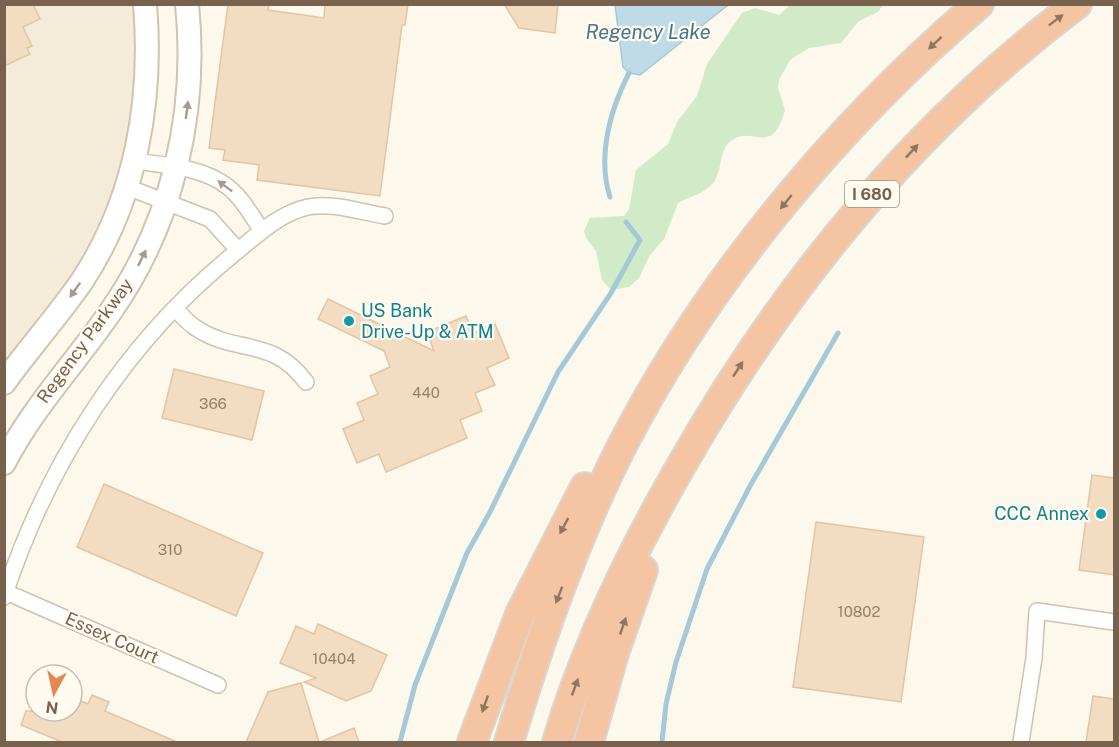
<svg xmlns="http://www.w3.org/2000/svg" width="1119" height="747" viewBox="0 0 1119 747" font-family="'Public Sans',sans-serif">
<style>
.residential{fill:#f4ebd9}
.green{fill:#d1ebc8}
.water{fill:#bedbe7;stroke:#a5c9d8;stroke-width:1.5}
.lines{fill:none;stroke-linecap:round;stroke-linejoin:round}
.stream{stroke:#a5c9d8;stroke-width:5}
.building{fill:#f2dcc2;stroke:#e4c5a3;stroke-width:1.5}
.street-casing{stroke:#cfc2af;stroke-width:18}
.secondary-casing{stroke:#d2c3ad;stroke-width:26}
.highway-casing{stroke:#dcd6d1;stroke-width:32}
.street{stroke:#fff;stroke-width:15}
.secondary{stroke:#fff;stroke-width:22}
.highway{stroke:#f5c4a3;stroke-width:28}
.oneway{fill:#91765e}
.oneway2{fill:#a7998b}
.culture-dot{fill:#0f9aa8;stroke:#fffbf1;stroke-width:2}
.labels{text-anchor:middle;stroke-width:4.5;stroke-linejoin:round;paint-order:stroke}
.number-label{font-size:15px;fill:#96806a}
.shield{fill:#fffbf1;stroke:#a0907e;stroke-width:1.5}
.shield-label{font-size:16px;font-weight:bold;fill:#78624d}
.culture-label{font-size:18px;fill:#0d838f;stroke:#fffbf1;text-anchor:start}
.street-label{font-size:18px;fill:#78624d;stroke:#fffbf1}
.water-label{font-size:20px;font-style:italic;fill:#47758b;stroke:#fffbf1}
</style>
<rect width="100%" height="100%" fill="#fcf8eb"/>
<path class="residential" d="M5,5H132L136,45L133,105L114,195L85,257L38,326L5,369Z"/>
<path class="green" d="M790,5H883L878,12L859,21L841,43L809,48L790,60L779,80L778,88L785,110C772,158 753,125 732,140C718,150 723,169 714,182C705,194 690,196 678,203L664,239L650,255L639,278L629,287L611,290L602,280L596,251L586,238L584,231L590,218L624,216L629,209L636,170L668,144L677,122L697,96L707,64L742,13L755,8L779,15Z"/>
<path class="water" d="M615,5V4L728,5L640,75L629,73L623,67Z"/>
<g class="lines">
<path class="stream" d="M610,197C597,156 610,110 629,73
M400,742L415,685L467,553L490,512L558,372L611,293L640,240L626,222
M662,742L666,704L676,662L707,569L750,486L838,333"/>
</g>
<path class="building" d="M4,4H33L40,19L23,27L32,46L27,48L30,54L4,66Z
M228,4H269L268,10L324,18L325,4H408L405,25H402L380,196L257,180L259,165L223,160L225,150L209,148Z
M504,4H558L555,33L519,28Z
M328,299L434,351L427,332L466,316L473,333L495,324L509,358L487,368L495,385L475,393L482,411L460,420L467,438L386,472L379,454L357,463L343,429L364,420L357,403L378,394L370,376L390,367L384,351L318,319Z
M174,369L264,391L252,440L162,418Z
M1092,475L1114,478V575L1079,570Z
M104,484L263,553L236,616L77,547Z
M816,522L924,537L901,702L793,687Z
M318,624L387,655L371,691L346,701L304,682L316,678L280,663L296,626L314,634Z
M301,683L319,742H246L268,692Z
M92,695L109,702L105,711L177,742H62L21,725L26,711H72V697L88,704Z
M1093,696L1114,699V742H1086Z
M354,728L359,742H320Z"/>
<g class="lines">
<g class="street-casing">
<path id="street" d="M134,161C164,165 203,167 228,187C242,198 252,216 262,231
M127,187L210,219L238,250
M176,309C182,316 188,323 196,328C236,355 272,336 306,382
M6,592L218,685
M4,597C47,464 126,341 235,253C257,235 280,213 308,207C331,202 361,212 385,216
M1021,742L1034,658L1037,611L1114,622"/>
</g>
<g class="secondary-casing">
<path id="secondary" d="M4,383C29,348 58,316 82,281C136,199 153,101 145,4
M4,463C33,407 76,362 111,311C173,222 198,112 187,4"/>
</g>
<g class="highway-casing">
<path id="highway" d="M472,742L520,614L585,487
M509,742C539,641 575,537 624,442C708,280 840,122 979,4
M557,742C586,645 630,554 681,466C783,287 912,128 1077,4
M589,742L614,653L643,570"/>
</g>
<use href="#street" class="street"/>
<use href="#secondary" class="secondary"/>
<use href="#highway" class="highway"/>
</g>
<defs><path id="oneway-solid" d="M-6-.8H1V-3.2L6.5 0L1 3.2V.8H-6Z" transform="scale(1.5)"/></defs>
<g class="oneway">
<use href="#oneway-solid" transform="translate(1056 20) rotate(-37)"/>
<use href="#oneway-solid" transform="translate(935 43) rotate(137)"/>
<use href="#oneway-solid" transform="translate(912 151) rotate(-47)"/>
<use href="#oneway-solid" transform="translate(786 202) rotate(129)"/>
<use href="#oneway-solid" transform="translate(738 369) rotate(-57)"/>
<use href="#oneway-solid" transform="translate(564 526) rotate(118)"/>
<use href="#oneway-solid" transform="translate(559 595) rotate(111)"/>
<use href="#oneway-solid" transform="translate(623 626) rotate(-71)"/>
<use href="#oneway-solid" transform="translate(575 687) rotate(-70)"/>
<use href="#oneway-solid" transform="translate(485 704) rotate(109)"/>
</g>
<g class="oneway2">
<use href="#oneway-solid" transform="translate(187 110) rotate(-82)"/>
<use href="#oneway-solid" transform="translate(225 186) rotate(-143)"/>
<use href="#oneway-solid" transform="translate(142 258) rotate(-64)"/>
<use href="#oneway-solid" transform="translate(75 290) rotate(125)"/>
</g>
<g class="culture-dot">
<circle cx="349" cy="321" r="6"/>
<circle cx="1101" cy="514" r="6"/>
</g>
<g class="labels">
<g class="number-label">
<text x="426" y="398">440</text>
<text x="213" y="409">366</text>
<text x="170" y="555">310</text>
<text x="859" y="617">10802</text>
<text x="334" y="664">10404</text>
</g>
<rect class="shield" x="845" y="181" width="54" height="26" rx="4.5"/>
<g class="shield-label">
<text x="872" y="200">I 680</text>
</g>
<g class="culture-label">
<text x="361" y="317">US Bank<tspan x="361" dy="21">Drive-Up &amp; ATM</tspan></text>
<text x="1089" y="520" text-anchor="end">CCC Annex</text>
</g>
<g class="street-label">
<text transform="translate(85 341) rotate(-54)" y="6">Regency Parkway</text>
<text transform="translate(112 638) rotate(24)" y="6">Essex Court</text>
</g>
<g class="water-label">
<text x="648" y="39">Regency Lake</text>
</g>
</g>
<rect width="1119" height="747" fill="none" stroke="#78624d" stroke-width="12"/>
<g transform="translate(54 693) rotate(188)"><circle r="28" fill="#fffbf1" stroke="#c9beaf" stroke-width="1.5"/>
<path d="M0-4.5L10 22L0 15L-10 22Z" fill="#e48752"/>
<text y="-9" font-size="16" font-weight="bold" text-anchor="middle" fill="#78624d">N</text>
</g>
</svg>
